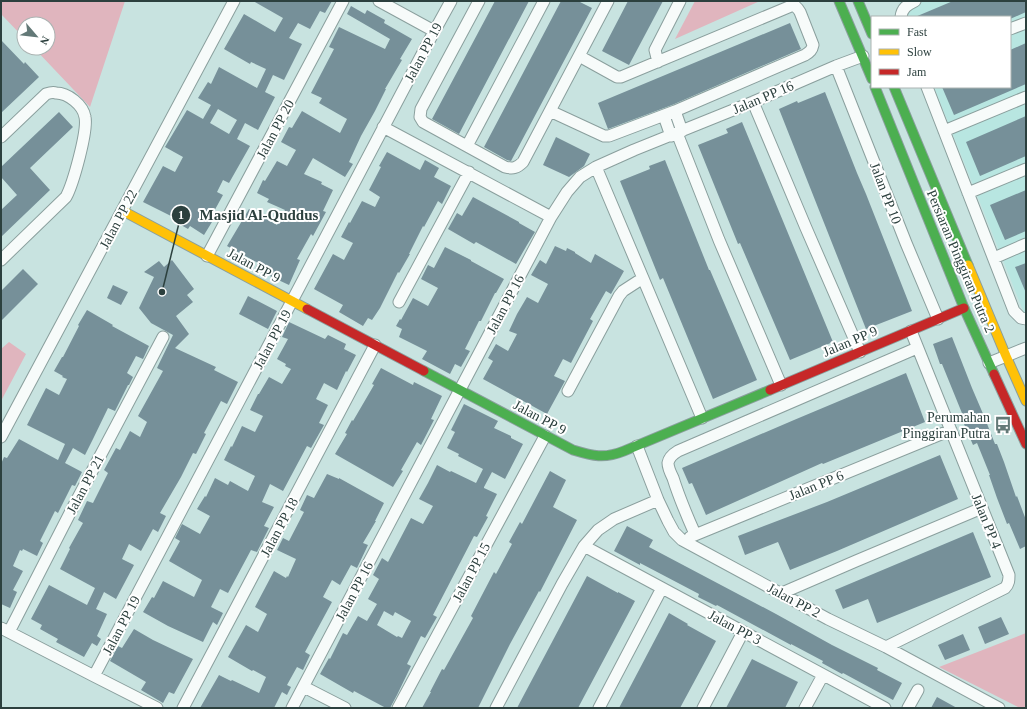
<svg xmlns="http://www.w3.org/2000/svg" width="1027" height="709" viewBox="0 0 1027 709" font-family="'Times New Roman',serif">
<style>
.built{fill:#b8e6e1}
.green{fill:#e0b5be}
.building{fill:#769099;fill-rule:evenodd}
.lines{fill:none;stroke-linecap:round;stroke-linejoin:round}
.street-casing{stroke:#8a9f9d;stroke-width:13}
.fast-casing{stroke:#8a9f9d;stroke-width:11}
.slow-casing{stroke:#8a9f9d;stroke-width:11}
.jam-casing{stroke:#8a9f9d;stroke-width:11}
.street{stroke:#f7fbfa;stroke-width:11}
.fast{stroke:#4caf50;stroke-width:9}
.slow{stroke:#ffc107;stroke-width:9}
.jam{stroke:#c62828;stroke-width:9}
.labels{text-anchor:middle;stroke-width:4;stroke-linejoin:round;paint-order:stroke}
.street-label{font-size:14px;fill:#2c403e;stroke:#fff}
.poi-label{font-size:14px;fill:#2c403e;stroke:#fff;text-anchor:end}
.leader{fill:none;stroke:#2c403e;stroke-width:1.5}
.callout-dot{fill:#2c403e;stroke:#fff;stroke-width:1.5}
.mark-label{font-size:12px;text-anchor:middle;font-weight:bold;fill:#fff}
.callout-label{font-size:15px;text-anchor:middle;font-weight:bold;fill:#2c403e;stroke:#fff;stroke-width:4;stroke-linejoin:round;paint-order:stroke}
</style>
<rect width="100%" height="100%" fill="#c8e3e0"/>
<path class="built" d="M899,1H1026V318L934,87H1010V17H906Z"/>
<path class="green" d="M1,1H125L90,107L34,48H48V24H24V38L1,14Z
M695,1H760L675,39Z
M9,342L26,354L1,401V349Z
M1026,633V708H1020L939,667Z"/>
<path class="building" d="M253,1H332L325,13L320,11L310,29L298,23L289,38L302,44L284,80L273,75L265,92L275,97L258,130L245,123L237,139L250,146L229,183L223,180L217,192L223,195L212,215L215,217L204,235L190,226L188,229L174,221L175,218L143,202L163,166L175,172L183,157L165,147L187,110L203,119L211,105L198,98L208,82L211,84L219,67L257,88L266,69L251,62L250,64L224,49L244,14L275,32L283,18ZM218,109L237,120L229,134L210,123Z
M495,1H529L459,134L432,119Z
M561,1H578L592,8L511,161L507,160L484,147Z
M628,1H663L629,65L602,51Z
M953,1H1026V12L1010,19V17H915Z
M351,6L365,14L367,10L385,20L384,23L412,39L400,59L402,60L385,89H386L375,111L361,136L349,162L353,164L345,177L313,158L304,174L322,182L321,184L333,190L323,211L326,212L313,236L311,234L297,259L300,260L289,285L255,269L258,263L227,246L249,209L277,225L285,210L267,202L269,199L257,193L263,180L265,181L277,161L287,166L296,150L281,142L289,127L292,128L302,111L340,133L347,119L319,103L322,98L311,93L334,49L329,47L339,27L385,49L390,39L347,14Z
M790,23L801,49L672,105L608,129L598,103Z
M1,40L24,64L25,62L39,77L1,113Z
M1026,43V84L954,115L942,87H1010V50Z
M825,92L857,173L866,194L912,311L866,329L779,109L797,101L798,103Z
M59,112L73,127L30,168L50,190L1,237V210L17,195L1,177V167Z
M1026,116V156L980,176L966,142Z
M742,122L833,342L790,360L740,243L738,244L698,145L728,133L726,129Z
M556,137L590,154L584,166L569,177L543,165Z
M387,152L420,170L425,160L439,168L434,177L451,186L442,204L438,201L424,227L423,226L409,254H410L399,273L398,272L380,308L372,320L368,318L363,326L339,312L343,305L314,289L333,254L344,260L353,243L341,237L349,222L350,223L362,201L375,207L380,197L369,190L381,167L379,166Z
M665,160L709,270H710L757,380L713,399L663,278L660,280L620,181L650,169L649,166Z
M1026,190V231L1005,240L990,205Z
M473,197L519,222V223L535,232L527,245L516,264L476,242L474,244L448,229L457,213L462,216Z
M555,246L566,251L567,248L575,252V253L591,263L595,254L624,271L611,294L606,291L590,319L593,321L571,363L563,359L554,376L565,381L547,414L483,379L493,361L488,358L496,344L508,351L517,334L509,331L517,314L527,297L538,303L548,284L531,275L540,260L546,264Z
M445,247L471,260V261L504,279L496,293H495L481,321H479L465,349L470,351L461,367L455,364L450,374L422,359L427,351L399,337L402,329L396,326L400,319L401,320L413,298L428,306L438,288L421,279L428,265L434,268Z
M172,260L194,289L187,295L193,302L176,316L189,334L175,348L216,367L214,370L238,382L227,404L221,401L204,433L206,434L196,454L193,453L181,477L160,513L166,516L158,532L153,529L141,551L129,544L122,559L134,565L116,599L104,592L96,609L107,614L97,636L101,639L97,646L92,643L84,657L56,642L58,639L40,629L42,625L31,619L49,585L87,605L95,588L60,569L70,549L69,548L83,523L78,520L87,501L93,503L108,473L104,470L116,448L120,450L130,431L140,437L147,422L138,416L163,371L157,368L173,335L151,323L139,308L154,277L144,272L159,261L164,267Z
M1026,263V293L1015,267Z
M23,269L38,284L1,321V291Z
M113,285L128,292L121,305L107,298Z
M248,296L277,311L268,329L239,314Z
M87,310L113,325L112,326L149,346L143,359L136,356L127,373L133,377L129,385H128L115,411L108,408L93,439L85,455L73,448L65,463L82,472L75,486L72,485L58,513L55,511L40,541L43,543L37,556L23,549L22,551L20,550L13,566L23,571L13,590L17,592L10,608L1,604V464L4,457L7,458L19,439L58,460L65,444L27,425L46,388L59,395L67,379L62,377L63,376L54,371L62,357H63L79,326L78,325Z
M289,322L325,339L328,335L346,344L344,349L356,355L347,372L346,371L337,390L324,383L316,399L328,405L319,423L324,425L311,448L307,446L283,491L270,484L262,502L274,507L264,526L269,528L257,552L251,550L228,593L220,589L211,607L223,613L217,625L213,622L203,642L168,626L143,612L152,597L154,598L163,581L194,597L202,580L169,561L180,541L175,538L182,524L200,534L210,516L197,509L205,496L206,497L215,478L228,485L230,481L248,491L255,476L224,460L231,446L232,447L242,426L255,432L263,416L250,410L258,394H259L269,377L282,384L291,369L285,366L286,364L277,359L288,339L282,337Z
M952,337L972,388L984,416L995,444H997L1004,462L1016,497L1017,496L1026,520V546L1020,549L1009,523L1007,524L997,498L989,475H990L977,443L973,445L964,424L966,423L942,364H940L933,344Z
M381,368L413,385L414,382L442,396L431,419L434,420L421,445L417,442L401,470L403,471L393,487L335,454L347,434L345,433L352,420L353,421L374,385L372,384Z
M906,373L925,422L823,464L822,463L706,515L692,483L689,484L682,468L794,420Z
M464,404L498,421L494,428L511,436V438L523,444L505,479L492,472L484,487V488L497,494L486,516L488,517L477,537L474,536L433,615L437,617L425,638L421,636L407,664L411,666L397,695L390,708H386L354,691L353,693L320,674L329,658L330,659L343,633L347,635L358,616L367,621L377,604L368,599L379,579L373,575L382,558L388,562L411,518L423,524L433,506L419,499L428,483L437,465L450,472L451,471L476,483L483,469L458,456L459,454L447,448L455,432L451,430ZM384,611L393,616L395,612L411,621L402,638L398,636L397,637L377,625Z
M940,455L958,499L837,551L790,570L778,542L745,555L738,536L827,502Z
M550,471L566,480L553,507L577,520L540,592L539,591L510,644L478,708H422L431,692H430L442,669L444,670L473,618L471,616L494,572L496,574L512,544L509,542L520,522L522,524Z
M327,474L339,479V478L384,503L375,521H376L363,543L368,545L357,568L351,565L340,585L332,580L323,597L332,602L305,652L310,655L303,670L297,667L287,685L291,687L287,695L282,692L274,708H200L219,675L231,681L232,680L259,693L266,677L253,670L252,671L228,657L246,625L258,632L267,614L255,607L274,571L286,578L287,576L288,577L296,559L277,550L283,538L289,541L304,512L300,510L307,495L314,498Z
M627,526L653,540L649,547L776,614L832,645L878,668L877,670L902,683L893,700L843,673L842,674L822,663L823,661L791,644V645L717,605L716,606L698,597L699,594L640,563V565L614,551Z
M973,532L991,577L877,623L868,599L843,609L835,590Z
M587,576L618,593V592L635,601L578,708H517Z
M669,613L688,624L687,625L716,641L707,658L680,708H619Z
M1001,617L1009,634L985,644L978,627Z
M134,629L153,640L193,659L174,694L169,692L163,703L141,690L146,682L110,661L118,646L122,648Z
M963,634L970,650L945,660L938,645Z
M752,659L798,682L785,708H726Z
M937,697L957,708H931Z"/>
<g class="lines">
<g class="street-casing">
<path id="street" d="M379,1L434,31
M479,1L421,109L420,117L423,122L505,167C513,169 517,168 523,162L608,1
M901,17C902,8 907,5 915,1
M1010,29L1026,23
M658,62L655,50L680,1
M836,66L906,243L938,319
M927,87L1014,311L1021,318L1026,319
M753,102L806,228L860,352
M550,111L604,136H609L675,111L805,55C810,52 812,50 813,45L800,12L798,9L795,6H791L621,77H617L579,56
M675,111L682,131
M664,116L671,136
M383,127L551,217
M944,131L1026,97
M677,133L719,240L781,385
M1,137L46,94C49,93 53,92 56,93C68,93 83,105 85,117C88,131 73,184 66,197L1,260
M467,146L544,1
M596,167L702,418
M968,193L1026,169
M207,256L343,1
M994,258L1026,244
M399,302L469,172
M989,363L1026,348
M568,391L619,296L623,291L643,278
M1,437L234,1
M637,446L658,500L668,521L674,532L682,540L828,619L886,647L999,708
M695,534C687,516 679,497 673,478C671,474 668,468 668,463C669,457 673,454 678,451L917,348
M690,537L951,430
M584,546L885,708
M782,593L856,561L982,508
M1,628L94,676L157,708
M9,632L71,511L163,337
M886,647L1005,588C1009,584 1009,580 1009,575L911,331
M94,676L292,301L429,41L451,1
M304,687L345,708
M183,708L375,345
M292,708L551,217L567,192L580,177L596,167L634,150L753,102L836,66L863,56
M398,708L545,436
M496,708L562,584L584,546L598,530L614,519L658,500
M599,708L662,588
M703,708L743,632
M805,708L823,675
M908,708L918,690"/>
</g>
<g class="fast-casing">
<path id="fast" d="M839,1L872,79
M858,1L872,34
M875,87L964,308L994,374
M894,87L968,265
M424,371L573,450C593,456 604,459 624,451L770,390"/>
</g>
<g class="slow-casing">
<path id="slow" d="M123,211L307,309
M968,265L1006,356L1026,401"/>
</g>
<g class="jam-casing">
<path id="jam" d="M307,309L424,371
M994,374L1026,444
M770,390L964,308"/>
</g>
<use href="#street" class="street"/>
<use href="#fast" class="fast"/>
<use href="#slow" class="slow"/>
<use href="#jam" class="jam"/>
</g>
<defs>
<g id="bus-bare" transform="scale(1.38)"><path d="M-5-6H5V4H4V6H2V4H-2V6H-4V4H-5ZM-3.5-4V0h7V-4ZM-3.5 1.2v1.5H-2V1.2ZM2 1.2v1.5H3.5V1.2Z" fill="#637977" stroke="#fff" stroke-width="2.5" paint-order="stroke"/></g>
</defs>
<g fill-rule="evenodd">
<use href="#bus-bare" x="1003" y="425"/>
</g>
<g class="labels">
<g class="street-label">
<text transform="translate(423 52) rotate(-62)" y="5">Jalan PP 19</text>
<text transform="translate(763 97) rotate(-23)" y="5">Jalan PP 16</text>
<text transform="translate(275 129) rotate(-62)" y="5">Jalan PP 20</text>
<text transform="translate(886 193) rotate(69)" y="5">Jalan PP 10</text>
<text transform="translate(118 219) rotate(-62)" y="5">Jalan PP 22</text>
<text transform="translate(961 261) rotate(67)" y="5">Persiaran Pinggiran Putra 2</text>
<text transform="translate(254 265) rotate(28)" y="5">Jalan PP 9</text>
<text transform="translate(505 304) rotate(-62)" y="5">Jalan PP 16</text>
<text transform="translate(272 339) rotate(-62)" y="5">Jalan PP 19</text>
<text transform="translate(850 341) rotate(-23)" y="5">Jalan PP 9</text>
<text transform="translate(540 417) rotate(28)" y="5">Jalan PP 9</text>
<text transform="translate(85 484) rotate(-62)" y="5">Jalan PP 21</text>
<text transform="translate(816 485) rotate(-22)" y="5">Jalan PP 6</text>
<text transform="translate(987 521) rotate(68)" y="5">Jalan PP 4</text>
<text transform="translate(279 527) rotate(-62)" y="5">Jalan PP 18</text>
<text transform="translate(471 572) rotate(-62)" y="5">Jalan PP 15</text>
<text transform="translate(354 591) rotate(-62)" y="5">Jalan PP 16</text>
<text transform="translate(794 600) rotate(28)" y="5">Jalan PP 2</text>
<text transform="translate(121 625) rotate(-62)" y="5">Jalan PP 19</text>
<text transform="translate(735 627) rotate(28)" y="5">Jalan PP 3</text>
</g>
<g class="poi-label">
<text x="990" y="422">Perumahan<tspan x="990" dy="16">Pinggiran Putra</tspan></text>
</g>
</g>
<path class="leader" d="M162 292L181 215"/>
<g class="callout-dot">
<circle cx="162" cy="292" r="4"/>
<circle cx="181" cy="215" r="10"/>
</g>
<g class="mark-label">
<text x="181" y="219">1</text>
</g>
<g class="callout-label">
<text x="259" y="220">Masjid Al-Quddus</text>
</g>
<rect width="1027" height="709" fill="none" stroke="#2c403e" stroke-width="4"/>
<rect x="871" y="16" width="140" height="72" fill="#ffffff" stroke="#abb3b2"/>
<rect x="879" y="29" width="20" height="6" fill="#4caf50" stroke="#abb3b2"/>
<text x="907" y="36" font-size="12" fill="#2c403e">Fast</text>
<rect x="879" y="49" width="20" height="6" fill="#ffc107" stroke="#abb3b2"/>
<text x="907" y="56" font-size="12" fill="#2c403e">Slow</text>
<rect x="879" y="69" width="20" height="6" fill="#c62828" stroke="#abb3b2"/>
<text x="907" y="76" font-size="12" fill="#2c403e">Jam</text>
<g transform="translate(36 36) rotate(118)"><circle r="19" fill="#ffffff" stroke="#abb3b2"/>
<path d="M0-3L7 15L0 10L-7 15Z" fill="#637977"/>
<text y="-6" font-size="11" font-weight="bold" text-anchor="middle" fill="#2c403e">N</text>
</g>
</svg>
